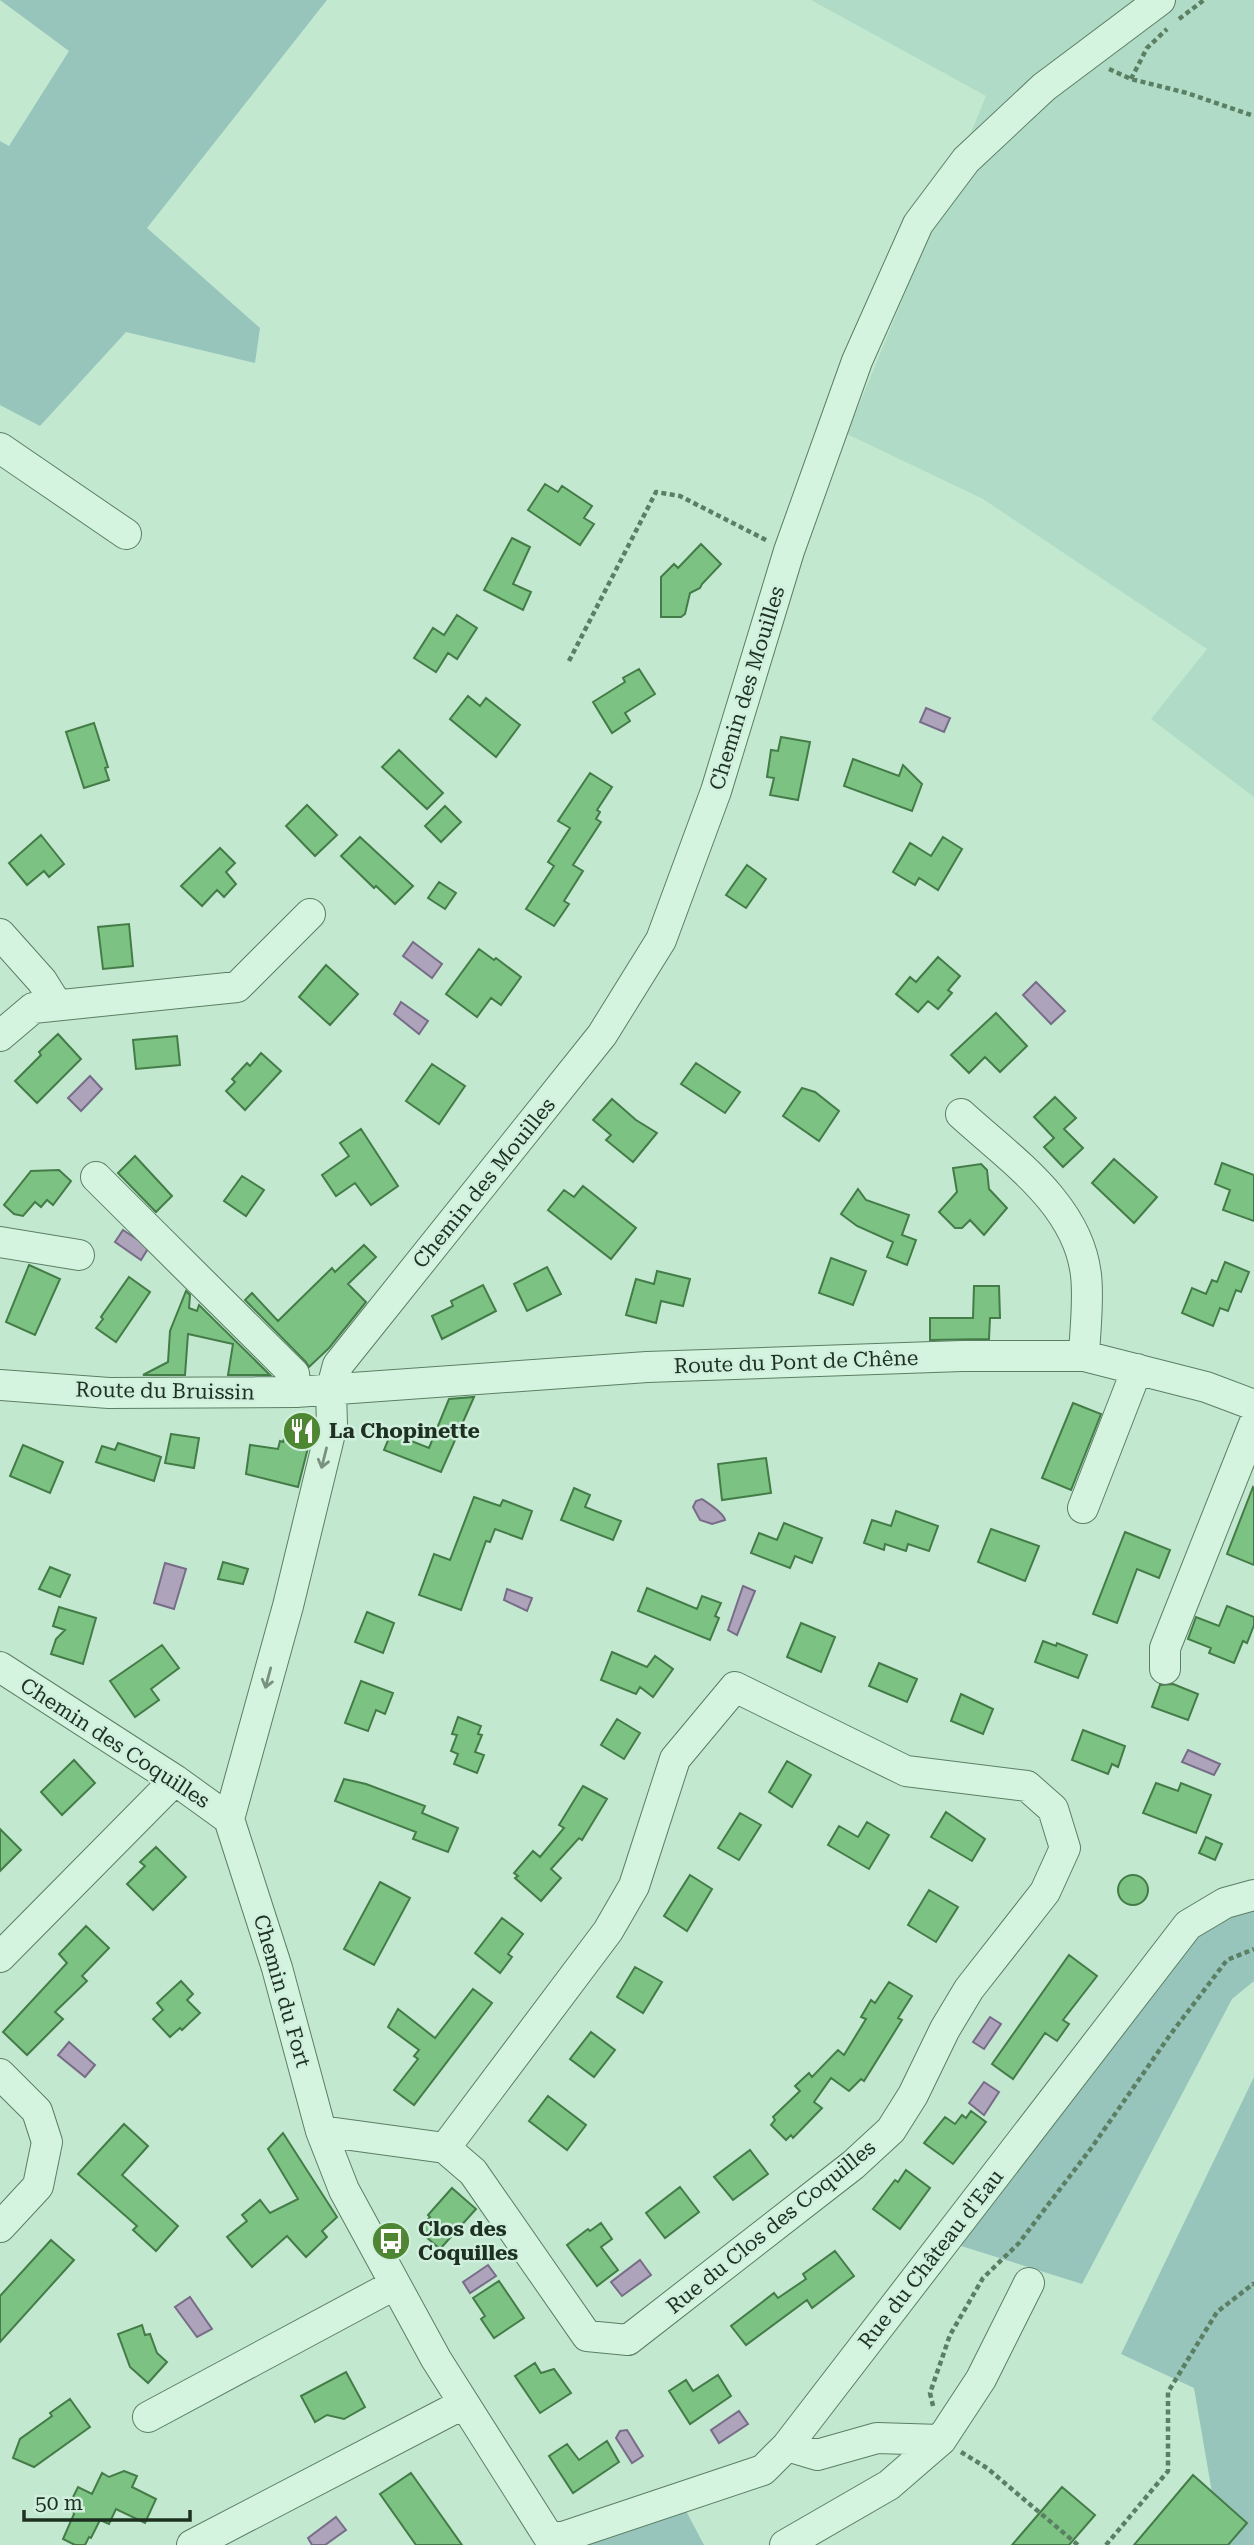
<svg xmlns="http://www.w3.org/2000/svg" width="1254" height="2545" viewBox="0 0 1254 2545" font-family="'Roboto Serif',serif">
<style>
.farmland{fill:#b0dcc7}
.green{fill:#97c4bb}
.water{fill:#ada4bb;stroke:#786c88;stroke-width:2}
.building{fill:#7cc283;stroke:#447c48;stroke-width:2}
.lines{fill:none;stroke-linecap:round;stroke-linejoin:round}
.minor-casing{stroke:#5b7f63;stroke-width:32}
.path{stroke:#5b7f63;stroke-width:4.5;stroke-dasharray:5 3.5;stroke-linecap:butt}
.minor{stroke:#d4f4e0;stroke-width:30}
.oneway{stroke:#799280}
.labels{text-anchor:middle;stroke-width:5;stroke-linejoin:round;paint-order:stroke}
.street-label{font-size:21px;fill:#1e3121;stroke:#d0f0dd}
.poi-label{font-size:21px;font-weight:bold;fill:#1e3121;stroke:#d0f0dd;text-anchor:start}
</style>
<rect width="100%" height="100%" fill="#c2e8d0"/>
<path class="farmland" d="M811,0H1254V797L1151,719L1207,649L983,499L847,434L986,96Z"/>
<path class="green" d="M0,0H327L147,228L260,328L255,363L126,332L40,426L0,405V141L9,146L69,51Z
M1254,1908V1981L1232,1999L1082,2284L958,2245L1214,1914Z
M1254,2077V2545H1190L1215,2510L1194,2388L1121,2354Z
M685,2509L704,2545H574Z"/>
<path class="water" d="M926,708L950,718L944,732L920,722Z
M413,942L442,964L432,978L403,956Z
M1036,982L1065,1011L1051,1024L1023,995Z
M401,1002L428,1021L419,1034L394,1014Z
M90,1076L102,1089L81,1111L68,1098Z
M123,1230L149,1247L141,1260L115,1242Z
M702,1499C708,1503 724,1513 725,1520L712,1524L700,1520L693,1507L696,1501Z
M165,1563L186,1569L174,1609L154,1603Z
M743,1586L755,1591L737,1635L728,1630Z
M507,1589L532,1598L527,1611L504,1600Z
M1188,1750L1220,1764L1214,1775L1182,1762Z
M990,2017L1001,2024L984,2049L973,2042Z
M69,2042L95,2065L85,2077L58,2055Z
M984,2082L999,2092L984,2115L969,2103Z
M640,2260L651,2275L622,2296L611,2282Z
M488,2265L496,2276L470,2293L463,2282Z
M190,2297L212,2329L197,2337L175,2307Z
M739,2411L748,2424L719,2443L711,2430Z
M627,2430L643,2456L632,2463L616,2438L620,2431Z
M336,2517L346,2530L325,2545H312L308,2538Z"/>
<path class="building" d="M545,484L558,492L562,486L592,506L584,518L594,524L580,545L528,510Z
M512,538L530,547L513,584L531,592L523,610L484,590Z
M701,544L721,564L702,584L700,588L690,593L685,614L681,617H661V577L674,564L678,568Z
M457,615L477,628L457,659L448,653L436,672L414,658L433,628L444,635Z
M639,669L655,694L625,713L630,721L612,733L593,702L625,682L623,678Z
M468,696L480,706L486,698L520,725L496,757L450,719Z
M94,723L108,767L105,768L109,780L84,788L66,732Z
M781,737L810,742L798,800L770,795L774,778L767,777L771,750L778,751Z
M399,750L443,793L427,809L382,767Z
M853,759L899,776L903,765L922,784L912,811L844,786Z
M590,773L612,787L597,810L600,812L596,819L601,822L573,865L583,871L564,901L569,904L554,926L526,909L554,866L548,862L570,828L558,821Z
M307,805L337,835L315,856L286,826Z
M445,806L461,822L441,842L425,826Z
M41,835L64,864L49,877L44,871L27,885L9,863Z
M360,837L413,886L395,904L376,886L374,888L341,856Z
M943,837L962,849L938,890L919,878L915,885L893,872L910,843L931,856Z
M220,848L235,863L226,872L236,884L224,897L217,890L202,906L181,886Z
M747,865L766,879L746,908L726,895Z
M439,882L456,893L445,909L428,898Z
M129,924L133,966L103,969L98,927Z
M479,949L494,960L496,958L521,977L501,1005L491,998L477,1017L446,994Z
M938,957L960,976L948,990L952,993L938,1009L928,1001L918,1012L896,994L910,977L916,982Z
M326,965L358,994L330,1025L299,997Z
M996,1013L1027,1046L1000,1072L985,1057L969,1073L951,1055Z
M58,1034L81,1059L37,1103L15,1081L41,1055L39,1052Z
M177,1036L180,1065L136,1069L133,1040Z
M261,1053L281,1071L245,1110L226,1091L235,1082L232,1079L247,1063L250,1066Z
M696,1063L740,1092L725,1113L681,1084Z
M432,1064L465,1086L439,1124L406,1101Z
M802,1088L815,1092L839,1111L819,1141L783,1116Z
M1055,1097L1076,1118L1064,1129L1083,1148L1063,1167L1044,1147L1054,1138L1034,1117Z
M612,1099L636,1120L657,1133L633,1162L606,1140L611,1135L593,1120Z
M361,1129L398,1186L371,1205L355,1183L336,1196L322,1175L349,1156L340,1143Z
M135,1156L172,1196L156,1212L118,1173Z
M1114,1159L1157,1197L1134,1223L1092,1183Z
M1222,1163L1254,1175V1221L1223,1210L1230,1190L1215,1184Z
M981,1164L987,1170L989,1189L1007,1208L984,1235L970,1220L962,1228H955L939,1212L957,1192L953,1168Z
M59,1170L71,1181L53,1205L47,1200L41,1207L35,1202L23,1216L14,1214L4,1205L31,1171Z
M242,1176L264,1190L246,1216L224,1201Z
M583,1186L636,1228L611,1259L548,1210L564,1190L574,1197Z
M858,1189L866,1200L909,1215L902,1235L916,1240L907,1265L887,1257L893,1242L857,1226L841,1214Z
M364,1245L376,1257L348,1284L366,1302L329,1348L309,1367L306,1362L245,1300L252,1293L278,1321L332,1268L335,1272Z
M831,1258L866,1271L853,1305L819,1293Z
M1225,1262L1249,1272L1241,1292L1236,1290L1228,1311L1220,1308L1213,1326L1182,1313L1192,1288L1206,1294L1212,1280L1217,1282Z
M29,1265L60,1279L35,1335L6,1322Z
M547,1267L561,1294L527,1311L514,1284Z
M657,1271L690,1279L683,1306L661,1301L656,1323L626,1315L636,1279L654,1284Z
M129,1277L150,1292L116,1342L96,1328L103,1319L101,1317Z
M483,1285L496,1311L442,1339L432,1316L453,1306L451,1301Z
M974,1286H999L1000,1318H990L989,1339L930,1340V1318H973Z
M186,1291L190,1295L189,1308L197,1311L199,1305L270,1375H228L233,1344L188,1334L185,1375H143L168,1362L170,1331Z
M474,1397L441,1472L384,1450L391,1433L429,1448L449,1399Z
M1073,1403L1101,1414L1071,1490L1042,1478Z
M289,1422L313,1428L298,1487L246,1474L250,1445L278,1449L280,1441L283,1442Z
M171,1434L199,1438L194,1468L165,1463Z
M118,1443L161,1457L154,1481L96,1462L102,1446L115,1450Z
M23,1445L63,1462L50,1493L10,1476Z
M766,1458L771,1493L722,1500L718,1464Z
M1253,1487L1254,1488V1565L1227,1554Z
M574,1488L590,1495L585,1507L621,1521L613,1540L561,1520Z
M474,1497L500,1506L503,1500L532,1511L522,1539L495,1529L490,1542L486,1541L461,1610L419,1595L434,1554L450,1560Z
M896,1511L938,1526L929,1551L908,1544L906,1551L885,1544L884,1550L864,1543L872,1520L891,1526Z
M784,1523L822,1538L812,1563L795,1556L790,1568L751,1553L759,1533L777,1540Z
M991,1529L1039,1546L1025,1581L978,1562Z
M1125,1532L1170,1550L1159,1578L1137,1569L1117,1623L1093,1614Z
M223,1562L248,1569L243,1584L218,1579Z
M50,1567L70,1575L60,1597L39,1589Z
M647,1588L697,1609L702,1596L721,1603L715,1616L719,1618L710,1640L638,1611Z
M1227,1606L1254,1617V1625L1247,1643L1243,1641L1234,1663L1209,1653L1211,1648L1188,1639L1196,1617L1219,1626Z
M59,1607L96,1618L83,1664L51,1654L56,1639L65,1630L53,1626Z
M367,1612L394,1623L383,1653L355,1642Z
M801,1623L835,1637L821,1672L787,1657Z
M1043,1641L1056,1646L1057,1643L1087,1655L1078,1678L1035,1662Z
M162,1645L179,1668L151,1689L159,1700L135,1717L110,1681Z
M612,1652L647,1667L655,1656L673,1669L653,1697L640,1687L636,1694L601,1680Z
M879,1663L917,1679L907,1702L869,1686Z
M361,1681L393,1693L385,1714L376,1710L368,1731L345,1723Z
M1173,1684L1198,1694L1188,1720L1152,1707L1160,1685Z
M961,1694L993,1709L983,1734L951,1721Z
M458,1717L481,1726L478,1734L482,1735L475,1752L484,1755L477,1773L454,1764L458,1754L451,1751L457,1735L452,1734Z
M617,1719L640,1733L624,1759L601,1745Z
M1083,1730L1125,1746L1118,1767L1112,1764L1108,1774L1072,1760Z
M74,1760L95,1783L62,1815L41,1792Z
M787,1761L811,1775L792,1807L769,1792Z
M344,1779L366,1784L425,1806L422,1813L458,1828L448,1852L413,1839L416,1832L335,1801Z
M1156,1783L1178,1791L1181,1783L1211,1795L1196,1833L1143,1813Z
M583,1786L607,1799L582,1840L579,1838L551,1869L561,1878L541,1901L515,1878L518,1876L514,1873L533,1851L540,1857L564,1828L559,1825Z
M946,1812L985,1839L972,1861L931,1837Z
M740,1813L761,1825L739,1860L718,1848Z
M867,1822L889,1835L869,1869L828,1845L839,1826L858,1837Z
M0,1829L21,1850L0,1871Z
M1206,1837L1222,1844L1215,1860L1199,1853Z
M156,1847L186,1877L153,1910L127,1884L145,1866L140,1862Z
M1118 1890a15 15 0 1 1 30 0a15 15 0 1 1-30 0Z
M690,1875L712,1889L687,1931L664,1916Z
M380,1882L410,1898L374,1965L344,1949Z
M929,1890L958,1907L936,1942L908,1925Z
M502,1918L523,1934L508,1954L512,1957L500,1973L475,1953Z
M86,1926L109,1948L82,1976L87,1981L55,2012L63,2019L27,2055L3,2032L67,1963L59,1954Z
M1069,1955L1097,1976L1063,2020L1069,2024L1057,2041L1045,2033L1013,2079L992,2064Z
M635,1967L662,1982L643,2013L617,1997Z
M181,1981L193,1994L187,2000L200,2013L182,2030L180,2028L170,2037L153,2019L163,2010L157,2003Z
M889,1982L912,1996L898,2018L902,2020L864,2081L861,2079L849,2091L831,2078L814,2102L822,2108L793,2138L791,2135L786,2140L771,2125L775,2120L773,2117L800,2091L795,2086L809,2073L812,2077L838,2050L844,2055L866,2019L861,2017L871,2000L875,2003Z
M473,1989L492,2003L414,2105L394,2090L418,2059L414,2056L419,2050L388,2027L398,2009L435,2038Z
M591,2032L615,2050L594,2077L570,2059Z
M548,2096L586,2125L567,2150L529,2121Z
M971,2111L986,2122L953,2164L924,2143L945,2117L955,2124L962,2115L966,2118Z
M124,2124L148,2146L122,2175L178,2226L156,2251L133,2230L137,2226L78,2174Z
M283,2133L337,2217L322,2231L327,2237L306,2257L287,2236L252,2267L227,2237L247,2221L242,2215L260,2200L270,2213L298,2199L268,2149Z
M750,2150L768,2174L733,2200L714,2177Z
M906,2170L930,2188L900,2229L873,2209L895,2180L898,2182Z
M680,2187L699,2212L665,2238L646,2213Z
M452,2188L476,2209L440,2249L418,2230L430,2217L428,2215Z
M601,2223L612,2239L601,2247L618,2270L597,2286L567,2245L588,2229L590,2231Z
M51,2240L74,2260L0,2342V2296Z
M835,2251L854,2276L812,2308L807,2300L746,2345L731,2326L774,2293L778,2298L806,2279L803,2274Z
M499,2281L524,2318L494,2338L481,2319L485,2316L473,2298Z
M142,2325L145,2335L150,2334L157,2353L167,2362L148,2383L130,2367L118,2334Z
M535,2363L541,2373L554,2369L571,2393L540,2413L515,2376Z
M346,2372L365,2407L344,2419L327,2415L315,2422L301,2396Z
M718,2375L731,2396L690,2424L669,2391L686,2380L693,2391Z
M70,2399L90,2427L34,2467L13,2458L20,2439L52,2416L50,2413Z
M607,2441L619,2462L573,2493L549,2456L567,2444L579,2460Z
M124,2471L137,2476L132,2487L156,2499L145,2523L116,2509L109,2524L100,2520L91,2538L89,2537L85,2545H75L63,2539L74,2514L70,2503L78,2487L92,2494L102,2473L109,2477Z
M411,2473L462,2545H416L380,2494Z
M1193,2475L1247,2523L1228,2545H1134Z
M1062,2487L1095,2515L1069,2545H1012Z"/>
<g class="lines">
<g class="minor-casing">
<path id="minor" d="M0,448L126,534
M0,934L42,981L57,1005
M0,1036L33,1008L237,987L310,914
M961,1114C1010,1159 1078,1204 1086,1275C1089,1301 1085,1330 1084,1356
M96,1177L294,1374L296,1392
M0,1242L79,1255
M0,1385L109,1393L296,1392L647,1367L962,1356H1084L1206,1387L1254,1405
M1083,1508L1137,1369
M0,1667L175,1780L229,1819
M1165,1669V1648L1254,1424
M0,1957L175,1780
M0,2074L37,2111L47,2142L38,2186L0,2227
M321,2131L445,2148L473,2172L587,2336L628,2340L853,2165L891,2130L913,2095L945,2029L969,1989L1045,1892L1065,1848L1053,1809L1027,1786L906,1771L735,1687L675,1759L634,1886L608,1931L445,2148
M148,2417L394,2285
M787,2446L817,2455L877,2438L941,2440
M548,2536L436,2359L344,2190L321,2131L277,1968L229,1819L288,1606L332,1425L331,1391L338,1365L602,1035L661,940L716,791L789,551L857,361L918,224L966,160L1044,87L1160,0
M548,2536L563,2537L763,2470L787,2446L1188,1925L1225,1903L1254,1895
M192,2545L463,2404
M785,2545L889,2485L941,2440L981,2379L1029,2283"/>
</g>
<path class="path" d="M1179,19L1204,0
M1109,69L1131,79L1187,93L1254,116
M1131,79L1147,48L1167,29
M569,661L656,492L680,496L766,540
M933,2406L930,2393L950,2335L983,2278L1019,2243L1092,2147L1170,2035L1227,1960L1254,1949
M961,2452L987,2468L1078,2545
M1106,2545L1168,2471V2392L1217,2312L1253,2284L1254,2285"/>
<use href="#minor" class="minor"/>
</g>
<defs><path id="oneway-shaft" d="M-6 0H5M1.5-3L5.5 0L1.5 3" fill="none" stroke-width="1.6" stroke-linecap="round" stroke-linejoin="round" transform="scale(1.75)"/></defs>
<g class="oneway">
<use href="#oneway-shaft" transform="translate(324 1458) rotate(104)"/>
<use href="#oneway-shaft" transform="translate(268 1678) rotate(105)"/>
</g>
<defs>
<g id="restaurant-disc" transform="scale(2.0125)"><circle r="9.5" fill="#4e8732" stroke="#d0f0dd"/><path d="M-5-6h1v4h1v-4h1v4h1v-4h1v5L-1.5 .5V6h-2V.5L-5-1ZM5-6V6H3V1.5H1.5Q1.5-4 5-6Z" fill="#fff"/></g>
<g id="bus-disc" transform="scale(2.0125)"><circle r="9.5" fill="#4e8732" stroke="#d0f0dd"/><path d="M-5-6H5V4H4V6H2V4H-2V6H-4V4H-5ZM-3.5-4V0h7V-4ZM-3.5 1.2v1.5H-2V1.2ZM2 1.2v1.5H3.5V1.2Z" fill="#fff"/></g>
</defs>
<g fill-rule="evenodd">
<use href="#restaurant-disc" x="302" y="1431"/>
<use href="#bus-disc" x="391" y="2241"/>
</g>
<g class="labels">
<g class="street-label">
<text transform="translate(747 688) rotate(-73)" y="7">Chemin des Mouilles</text>
<text transform="translate(484 1183) rotate(-51)" y="7">Chemin des Mouilles</text>
<text transform="translate(796 1362) rotate(-2)" y="7">Route du Pont de Chêne</text>
<text transform="translate(165 1391) rotate(1)" y="7">Route du Bruissin</text>
<text transform="translate(115 1743) rotate(33)" y="7">Chemin des Coquilles</text>
<text transform="translate(282 1991) rotate(74)" y="7">Chemin du Fort</text>
<text transform="translate(771 2227) rotate(-39)" y="7">Rue du Clos des Coquilles</text>
<text transform="translate(931 2259) rotate(-52)" y="7">Rue du Château d'Eau</text>
</g>
<g class="poi-label">
<text x="329" y="1438">La Chopinette</text>
<text x="418" y="2236">Clos des<tspan x="418" dy="24">Coquilles</tspan></text>
</g>
</g>
<path d="M24 2510v10h166v-10" fill="none" stroke="#1e3121" stroke-width="3.5"/>
<text x="35" y="2510" font-size="21" fill="#1e3121" stroke="#d0f0dd" stroke-width="5" paint-order="stroke">50 m</text>
</svg>
